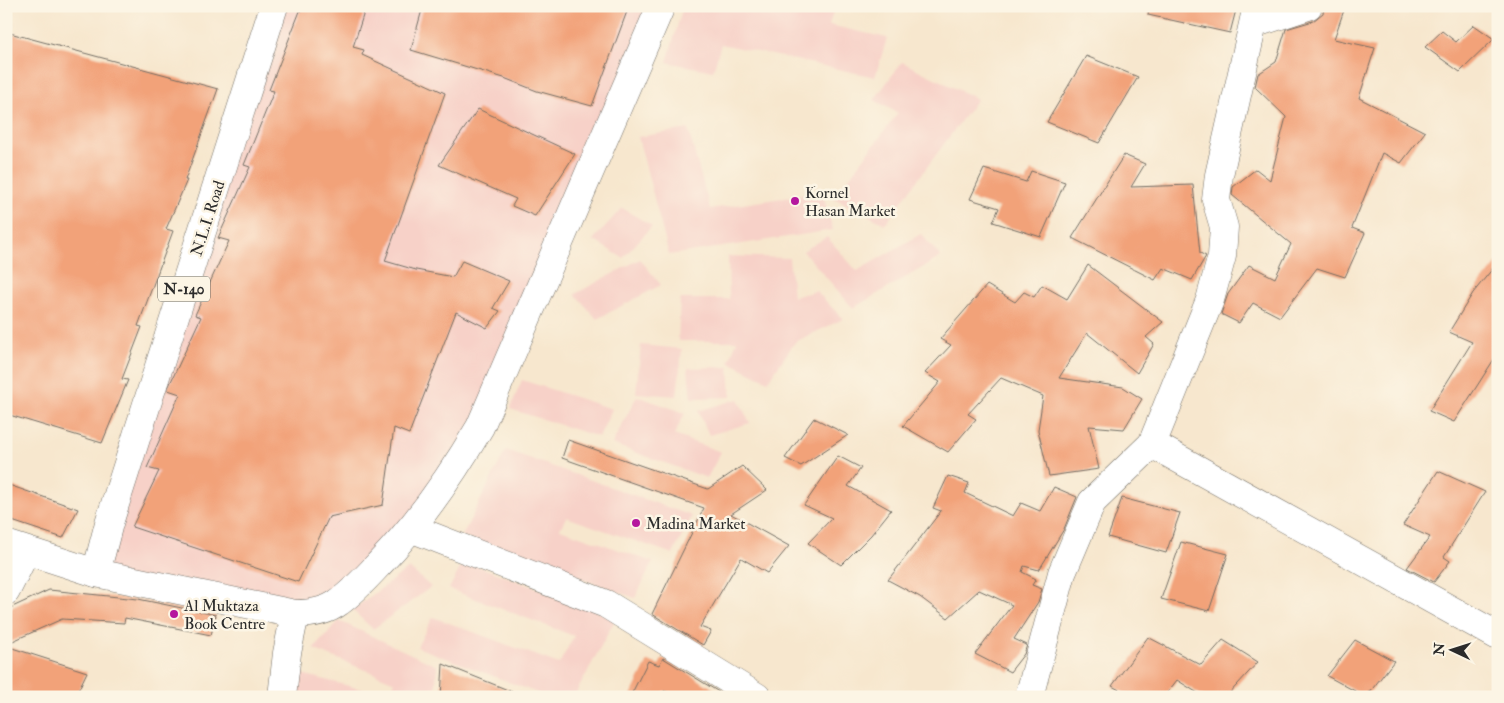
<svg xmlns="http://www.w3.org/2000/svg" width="1504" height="703" viewBox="0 0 1504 703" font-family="'IM FELL Double Pica',serif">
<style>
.built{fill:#f7d1c8}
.building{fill:#f2a279}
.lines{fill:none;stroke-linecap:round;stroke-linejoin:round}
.street-casing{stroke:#726d64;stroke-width:29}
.secondary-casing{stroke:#726d64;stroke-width:29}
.highway-casing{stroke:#726d64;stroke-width:29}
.street{stroke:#fff;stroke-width:28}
.secondary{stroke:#fff;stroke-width:28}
.highway{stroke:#fff;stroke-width:28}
.poi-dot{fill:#b5179e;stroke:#fcf5e5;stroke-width:2}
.labels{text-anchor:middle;stroke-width:5;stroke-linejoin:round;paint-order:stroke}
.shield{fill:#fcf5e5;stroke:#6a6863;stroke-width:1}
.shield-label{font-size:15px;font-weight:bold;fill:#2b2b2b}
.poi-label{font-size:16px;fill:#2b2b2b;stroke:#fcf5e5;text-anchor:start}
.street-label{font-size:16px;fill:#2b2b2b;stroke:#fcf5e5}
</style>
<rect width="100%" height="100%" fill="#fcf5e5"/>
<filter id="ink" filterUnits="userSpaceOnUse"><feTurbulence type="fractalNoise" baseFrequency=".02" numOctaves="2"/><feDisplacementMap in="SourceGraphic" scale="10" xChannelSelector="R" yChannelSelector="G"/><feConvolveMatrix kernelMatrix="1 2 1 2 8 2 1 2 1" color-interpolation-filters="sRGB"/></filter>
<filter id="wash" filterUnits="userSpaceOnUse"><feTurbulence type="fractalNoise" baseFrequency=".0096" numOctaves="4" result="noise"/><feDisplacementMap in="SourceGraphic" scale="20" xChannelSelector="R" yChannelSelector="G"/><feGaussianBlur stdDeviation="1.12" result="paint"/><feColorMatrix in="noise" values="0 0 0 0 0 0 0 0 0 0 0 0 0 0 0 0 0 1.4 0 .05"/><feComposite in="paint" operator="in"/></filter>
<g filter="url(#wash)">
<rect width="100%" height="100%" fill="#f7e7ce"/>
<path class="built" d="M274,6H661L461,459L316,613L97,576Z
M683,6H835L829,25L887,38L875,77L721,44L713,71L667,62Z
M902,62L977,99L885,224L834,198L898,113L874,100Z
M688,129L710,209L822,192L833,230L669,255L638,137Z
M622,208L652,226L623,258L593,240Z
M921,234L941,257L853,308L803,251L827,237L857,271Z
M728,256L789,258L793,297L816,291L843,319L795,342L768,381L729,362L737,341H678L680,299H729Z
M640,259L661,285L597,319L575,294Z
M641,345L682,349L677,396L636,393Z
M729,367L731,397L691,398L688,368Z
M522,380L612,409L599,437L510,409Z
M637,396L685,413L674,435L721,452L707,478L612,444Z
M738,399L750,423L709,435L698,411Z
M506,450L692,516L673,554L566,517L560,529L653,562L635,598L462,536Z
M464,561L616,618L574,697H548L417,647L433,617L559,664L574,636L449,589Z
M409,568L431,587L373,629L352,610Z
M339,621L437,666L435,697H299L298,673L388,696L395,682L313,649Z"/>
<g id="blocks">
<path class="building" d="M302,6H366L353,47L364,50L362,55L445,93L385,261L416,270L453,277L462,261L509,281L493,308L500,311L487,328L456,312L409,434L394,428L383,505L329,517L298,582L132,527L159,471L147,468L180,394L168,390V388L201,317L195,315L229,241L218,238L250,167L244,165L274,91L269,90Z
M423,6H629L592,106L537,91L504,78L411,50Z
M1149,6H1237L1230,33L1148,15Z
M1325,6L1344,10L1334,39L1375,48L1359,98L1425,132L1401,163L1382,153L1352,228L1365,233L1345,277L1317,268L1280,317L1253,303L1239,323L1221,314L1228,294L1249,265L1275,278L1291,244L1232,195L1233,187L1256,169L1270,180L1286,117L1255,87L1258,74L1276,62L1286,29L1313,21L1323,13Z
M1474,25L1494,39L1460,72L1425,47L1442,31L1456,42Z
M6,32L218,89L185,180H187L166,229L173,231L138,326L142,327L122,379L128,380L102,443L6,414Z
M1086,56L1138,77L1099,143L1047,122Z
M478,109L575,154L535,216L512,206L516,199L439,165Z
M1124,155L1145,164L1131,187L1193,185L1200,253L1206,256L1192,280L1163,268L1155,280L1072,238Z
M984,169L1026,182L1031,171L1065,182L1041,237L993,222L999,208L970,199Z
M1498,262V353L1454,422L1429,411L1472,342L1449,332L1473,293Z
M1088,265L1163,322L1146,337L1154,344L1137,373L1087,333L1059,378L1123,387L1142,399L1124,429L1089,426L1099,469L1049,476L1038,430L1043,396L1001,378L968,414L976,419L948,452L903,426L940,382L925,373L951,345L940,339L987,285L1015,302L1024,292L1034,297L1042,285L1067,299Z
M814,418L848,435L801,466L785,458Z
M568,440L708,489L742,466L767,490L731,514L789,546L767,573L741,558L700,627L711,631L703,645L652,614L704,508L562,458Z
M838,456L861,468L848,486L891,510L871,535L841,565L808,543L832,518L804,505Z
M1438,471L1485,492L1444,557L1450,561L1434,582L1407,568L1430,537L1403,525Z
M948,476L969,483L965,493L1013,516L1021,503L1040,511L1054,487L1077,497L1064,529L1039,570L1024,566L1022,572L1036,579L1032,585L1042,589L1038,602L1014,639L1027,645L1024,654L1010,672L975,654L1012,605L979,590L948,618L920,597L888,580L941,511L933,508Z
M6,484L78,509L63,538L6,519Z
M1122,498L1180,513L1166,553L1108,537Z
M1181,542L1228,554L1209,611L1161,599Z
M49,590L138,599L216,615L211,635L125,618L124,623L62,619L6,644V610Z
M1148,637L1201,665L1223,640L1258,662L1226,697H1204L1177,680L1164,697H1132L1112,686Z
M1355,640L1394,661L1366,697L1327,676Z
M6,646L87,672L75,697H6Z
M663,658L727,697H682L664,691L661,697H630L648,661L659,665Z
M443,664L523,696V697H441Z"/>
</g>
</g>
<g filter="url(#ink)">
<use href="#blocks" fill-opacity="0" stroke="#726d64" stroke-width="1"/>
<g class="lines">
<g class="street-casing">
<path id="street" d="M1253,24L1308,6
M1152,444L1498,636
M413,529L606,604L757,697
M1029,697L1062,573L1092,502L1152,444L1210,300L1222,256L1224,227L1216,200L1219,175L1257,6"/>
</g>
<g class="secondary-casing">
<path id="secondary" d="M96,573L295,614C311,614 326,612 339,602C353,592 366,578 378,565C419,523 450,478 480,427L661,6
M6,591L26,551
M282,697L287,653L295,614"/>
</g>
<g class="highway-casing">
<path id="highway" d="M6,544L96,573L109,523L274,6"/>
</g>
<use href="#street" class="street"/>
<use href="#secondary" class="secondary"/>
<use href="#highway" class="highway"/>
</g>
</g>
<g class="poi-dot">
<circle cx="795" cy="201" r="5"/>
<circle cx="636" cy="523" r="5"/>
<circle cx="174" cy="614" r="5"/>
</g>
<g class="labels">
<rect class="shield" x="158" y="276.5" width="52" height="25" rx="4"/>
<g class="shield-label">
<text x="184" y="294">N-140</text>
</g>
<g class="poi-label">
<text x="805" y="198">Kornel<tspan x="805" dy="18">Hasan Market</tspan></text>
<text x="646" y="529">Madina Market</text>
<text x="184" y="611">Al Muktaza<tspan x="184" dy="18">Book Centre</tspan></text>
</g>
<g class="street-label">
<text transform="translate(207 218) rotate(-72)" y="6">N.L.I. Road</text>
</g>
</g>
<rect width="1504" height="703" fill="none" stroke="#fcf5e5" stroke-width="25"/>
<g transform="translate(1452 650) rotate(274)" stroke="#fcf5e5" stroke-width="4" paint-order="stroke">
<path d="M0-4L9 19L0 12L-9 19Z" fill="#2b2b2b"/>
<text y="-8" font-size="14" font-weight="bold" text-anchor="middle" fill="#2b2b2b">N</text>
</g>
</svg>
